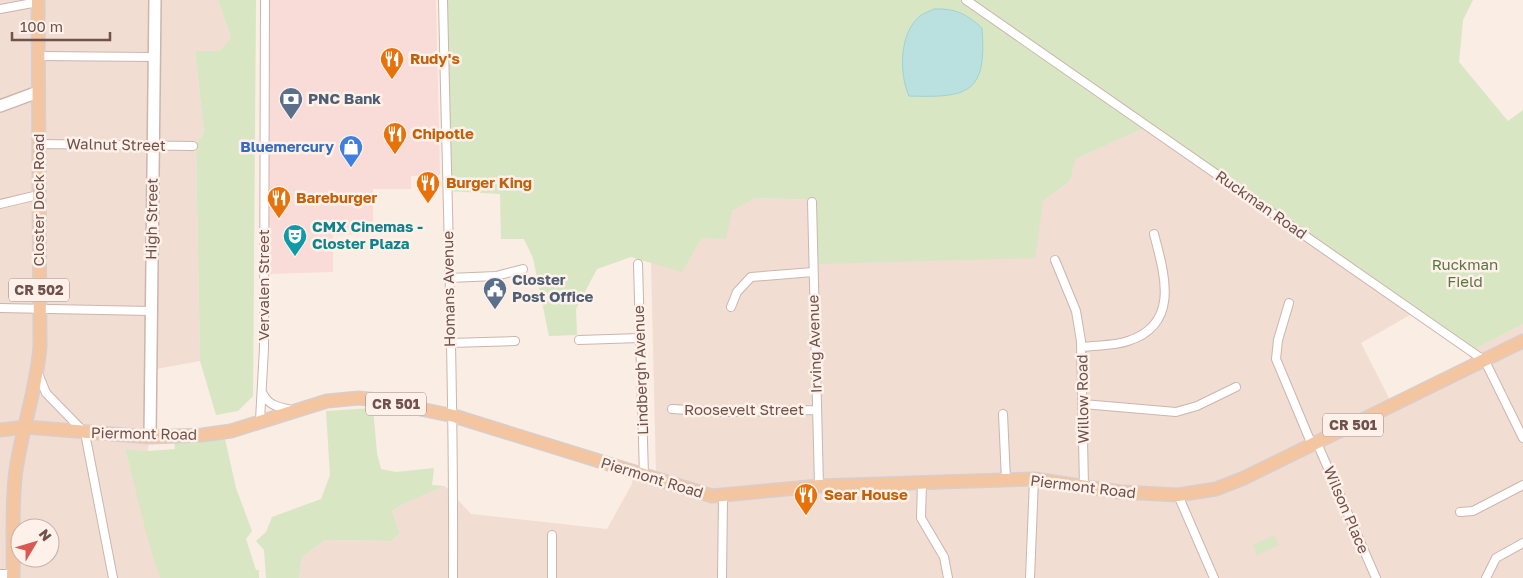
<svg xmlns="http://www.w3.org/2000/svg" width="1523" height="578" viewBox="0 0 1523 578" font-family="'Golos Text',sans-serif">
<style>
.residential{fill:#f1ddd2;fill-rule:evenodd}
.commercial{fill:#f9dbd8}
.green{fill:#d8e6c3}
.water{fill:#bae1e0;stroke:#a1d2d1}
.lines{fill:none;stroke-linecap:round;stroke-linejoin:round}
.street-casing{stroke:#ccb5ae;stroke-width:10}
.secondary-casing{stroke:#cfb4ab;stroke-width:14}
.primary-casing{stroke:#d7cecd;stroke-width:15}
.street{stroke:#fff;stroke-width:8}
.secondary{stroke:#fff;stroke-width:11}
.primary{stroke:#f3c5a1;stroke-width:12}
.labels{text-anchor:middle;stroke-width:5;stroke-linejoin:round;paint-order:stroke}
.shield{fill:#fdf1e9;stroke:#9a817a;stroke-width:1}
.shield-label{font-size:14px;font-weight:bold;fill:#70514b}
.food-label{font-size:15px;font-weight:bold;fill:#c56008;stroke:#fdf1e9;text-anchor:start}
.service-label{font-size:15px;font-weight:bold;fill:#4e5e75;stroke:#fdf1e9;text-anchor:start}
.street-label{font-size:15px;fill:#70514b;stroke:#fdf1e9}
.shop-label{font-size:15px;font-weight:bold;fill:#366cbe;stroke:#fdf1e9;text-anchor:end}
.culture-label{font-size:15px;font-weight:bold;fill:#0d838f;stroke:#fdf1e9;text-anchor:start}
.park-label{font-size:15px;fill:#5c7544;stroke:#fdf1e9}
</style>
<rect width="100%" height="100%" fill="#faede3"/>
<path class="residential" d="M0,0H218L231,38L221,51H195L204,133L196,144L200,361L156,369L148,451L125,449L160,578H0ZM20,528H50V558H20Z
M1146,127L1417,311L1361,343L1390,400L1467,367L1473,350L1523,324V578H299L302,557L325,540L392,541L400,533L392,511L405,503L445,486L471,514L607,529L632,484L634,464L656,474L651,262L682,271L702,238L732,211L756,198L815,200L816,264L1043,201L1070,181L1076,159Z"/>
<path class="commercial" d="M270,0H436L440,175L411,176V189H373V234L333,235V272L268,274Z"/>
<path class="green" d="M218,0H256L253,396L238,411L216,415L200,361L196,144L204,133L195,51H220L231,38Z
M443,0H1473L1463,20L1459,62L1508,121L1523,110V324L1473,350L1146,127L1076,159L1070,181L1043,201L1035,258L816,264L815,200L756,198L732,211L726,239L702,238L682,272L631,257L597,269L576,309L577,335L549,336L533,258L524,239H501L500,194L447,191Z
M373,408L377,453L381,469L396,472L434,468L432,485L445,486L405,503L392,511L400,533L392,541L325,540L302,557L299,578H266L264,550L256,541L266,532L272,517L321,499L330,475L326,411Z
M225,439L236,488L252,531L246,539L256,570H259V578H160C145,535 137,493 125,449L148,451L175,449L174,442Z
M1274,535L1279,545L1257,555L1253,545Z"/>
<path class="water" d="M934,9C955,8 967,14 982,28C987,93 969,98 909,96C899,74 899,33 920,16C924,13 930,11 934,9Z"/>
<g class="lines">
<g class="street-casing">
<path id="street" d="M443,0C447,193 454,385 453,578
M966,0L1485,361L1523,438
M0,9L38,2
M38,56L154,57
M39,144L193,146
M812,202L819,486
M0,204L38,195
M1055,260L1076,311L1081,341L1084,487
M638,264L644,476
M449,278L496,276L523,269
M1289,303L1278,340L1276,359L1312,445
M731,307L737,292L751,277L813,272
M0,308L151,311
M579,340L640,338
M450,343L515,341
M1082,347C1097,345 1114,346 1128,341C1181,324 1164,273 1154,234
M38,373L46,393L85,433L113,578
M263,394C269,406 279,407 292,410
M1083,404L1176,412L1197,406L1236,387
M672,409L723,412L817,410
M1003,414L1006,480
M260,420L264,348L265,0
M1317,443L1376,578
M922,483L921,518L944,557L948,578
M1178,495L1214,578
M1460,512L1473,511L1523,485
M552,535V578
M0,574H13
M722,578L723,497
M1030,578L1034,479
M1486,578L1496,558L1523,543"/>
</g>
<g class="secondary-casing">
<path id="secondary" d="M0,106L38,92
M150,437L155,0"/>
</g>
<g class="primary-casing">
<path id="primary" d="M0,430L26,427L150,437L202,435L231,431L327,401L359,398L377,400L454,416L712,496L819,486L1034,479L1120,492L1178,495L1216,489L1244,478L1523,341
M13,578C14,542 11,506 16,470C22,428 37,388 40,346L38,0"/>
</g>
<use href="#street" class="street"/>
<use href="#secondary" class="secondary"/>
<use href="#primary" class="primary"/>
</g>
<defs>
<g id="restaurant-pin" transform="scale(1.25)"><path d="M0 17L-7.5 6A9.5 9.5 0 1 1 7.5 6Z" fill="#e8710a" stroke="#fdf1e9"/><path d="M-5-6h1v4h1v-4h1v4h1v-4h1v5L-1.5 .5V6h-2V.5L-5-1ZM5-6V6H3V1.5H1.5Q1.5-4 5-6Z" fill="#fff"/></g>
<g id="bank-pin" transform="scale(1.25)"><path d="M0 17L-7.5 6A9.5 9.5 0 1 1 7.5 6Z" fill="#5c6f8a" stroke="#fdf1e9"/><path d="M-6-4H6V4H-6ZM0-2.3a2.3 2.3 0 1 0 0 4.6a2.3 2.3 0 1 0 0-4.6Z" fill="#fff"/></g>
<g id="shop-pin" transform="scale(1.25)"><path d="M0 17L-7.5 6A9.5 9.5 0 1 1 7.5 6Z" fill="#3f7fe0" stroke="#fdf1e9"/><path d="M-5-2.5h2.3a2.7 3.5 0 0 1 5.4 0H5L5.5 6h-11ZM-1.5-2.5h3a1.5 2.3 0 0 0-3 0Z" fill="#fff"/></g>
<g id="theatre-pin" transform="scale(1.25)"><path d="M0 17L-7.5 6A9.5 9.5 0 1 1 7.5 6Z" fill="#0f9aa8" stroke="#fdf1e9"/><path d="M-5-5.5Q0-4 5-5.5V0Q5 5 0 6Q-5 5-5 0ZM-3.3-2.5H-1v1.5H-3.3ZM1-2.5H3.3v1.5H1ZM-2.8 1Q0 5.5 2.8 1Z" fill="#fff"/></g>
<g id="civic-pin" transform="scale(1.25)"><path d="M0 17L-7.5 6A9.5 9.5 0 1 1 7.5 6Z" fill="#5c6f8a" stroke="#fdf1e9"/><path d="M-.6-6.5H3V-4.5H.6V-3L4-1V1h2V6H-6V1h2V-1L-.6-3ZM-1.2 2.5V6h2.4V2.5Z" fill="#fff"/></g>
</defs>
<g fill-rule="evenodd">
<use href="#restaurant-pin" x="392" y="59"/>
<use href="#bank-pin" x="291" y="99"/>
<use href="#restaurant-pin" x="395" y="134"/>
<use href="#shop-pin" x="351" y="147"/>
<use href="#restaurant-pin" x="428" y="183"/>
<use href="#restaurant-pin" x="279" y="198"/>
<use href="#theatre-pin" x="295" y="236"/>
<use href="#civic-pin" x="495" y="289"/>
<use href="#restaurant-pin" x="806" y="495"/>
</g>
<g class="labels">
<g class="shield">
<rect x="9" y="278.5" width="60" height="23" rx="4"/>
<rect x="366" y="392.5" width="60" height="23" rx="4"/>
<rect x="1323" y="413.5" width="60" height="23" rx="4"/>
</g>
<g class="shield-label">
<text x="39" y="295">CR 502</text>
<text x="396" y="409">CR 501</text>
<text x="1353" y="430">CR 501</text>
</g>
<g class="food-label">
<text x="410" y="64">Rudy's</text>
<text x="412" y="139">Chipotle</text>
<text x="446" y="188">Burger King</text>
<text x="296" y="203">Bareburger</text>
<text x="824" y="500">Sear House</text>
</g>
<g class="service-label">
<text x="308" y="104">PNC Bank</text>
<text x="512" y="285">Closter<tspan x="512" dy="17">Post Office</tspan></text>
</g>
<g class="street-label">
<text transform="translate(116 145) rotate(1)" y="5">Walnut Street</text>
<text transform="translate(39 200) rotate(-90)" y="5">Closter Dock Road</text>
<text transform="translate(1261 205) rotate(35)" y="5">Ruckman Road</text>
<text transform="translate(152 219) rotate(-89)" y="5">High Street</text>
<text transform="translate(264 285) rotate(-90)" y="5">Vervalen Street</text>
<text transform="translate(449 289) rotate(-91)" y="5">Homans Avenue</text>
<text transform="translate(815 344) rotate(-92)" y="5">Irving Avenue</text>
<text transform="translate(641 370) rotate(-92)" y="5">Lindbergh Avenue</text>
<text transform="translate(1083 399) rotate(-91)" y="5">Willow Road</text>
<text x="744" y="415">Roosevelt Street</text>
<text transform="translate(144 434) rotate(1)" y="5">Piermont Road</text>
<text transform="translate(652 478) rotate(17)" y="5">Piermont Road</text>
<text transform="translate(1083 487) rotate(7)" y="5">Piermont Road</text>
<text transform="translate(1346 510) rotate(67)" y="5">Wilson Place</text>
</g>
<g class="shop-label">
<text x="334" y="152">Bluemercury</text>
</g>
<g class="culture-label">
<text x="312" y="232">CMX Cinemas -<tspan x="312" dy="17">Closter Plaza</tspan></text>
</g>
<g class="park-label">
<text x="1465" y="270">Ruckman<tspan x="1465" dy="17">Field</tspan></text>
</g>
</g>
<g transform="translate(35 543) rotate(52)"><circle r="24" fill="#fdf1e9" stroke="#c5b1aa"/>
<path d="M0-4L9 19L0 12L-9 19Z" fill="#da5752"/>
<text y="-8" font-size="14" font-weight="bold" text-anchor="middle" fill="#70514b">N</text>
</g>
<path d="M12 32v8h98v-8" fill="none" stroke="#70514b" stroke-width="2.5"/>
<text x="20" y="32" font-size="15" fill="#70514b" stroke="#fdf1e9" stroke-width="4" paint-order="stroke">100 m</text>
</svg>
